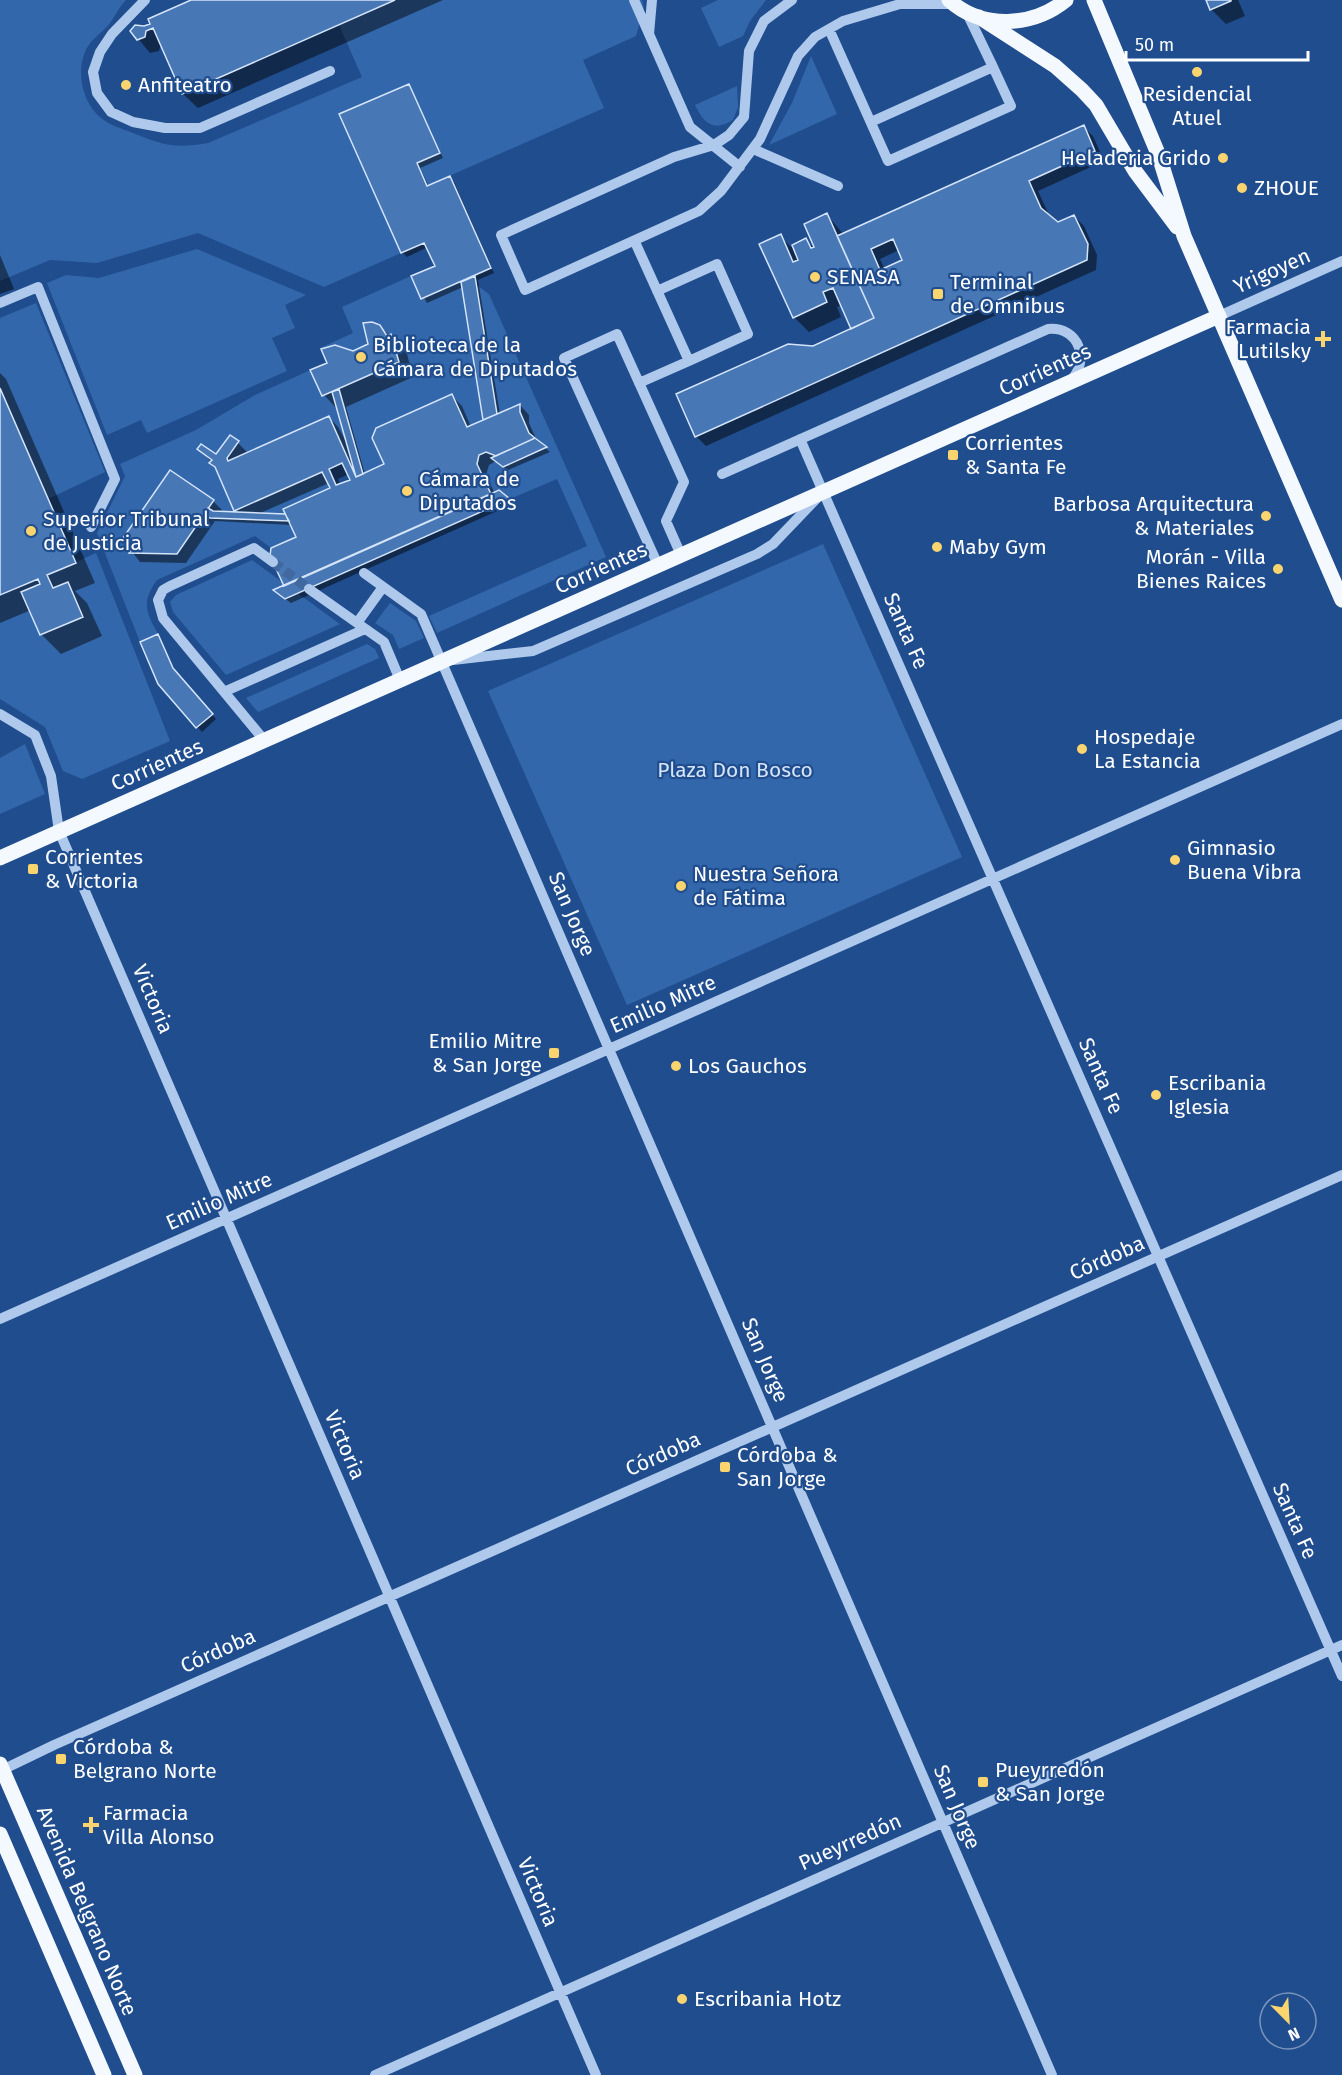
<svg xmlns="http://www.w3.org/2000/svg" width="1342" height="2075" viewBox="0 0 1342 2075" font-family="'Fira Sans',sans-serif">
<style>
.green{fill:#3367ab}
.shadow{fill:#0007;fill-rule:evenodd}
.building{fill:#4877b5;stroke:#d4e4f9;stroke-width:1.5;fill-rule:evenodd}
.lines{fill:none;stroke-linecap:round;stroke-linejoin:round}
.minor-tunnel{stroke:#41689f;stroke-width:10;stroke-dasharray:10 5;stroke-linecap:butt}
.minor{stroke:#aec9ec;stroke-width:10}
.major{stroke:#f4f8ff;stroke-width:15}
.poi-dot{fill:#fad56f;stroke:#204d8e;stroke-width:2}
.labels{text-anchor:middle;stroke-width:4.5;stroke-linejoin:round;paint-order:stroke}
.poi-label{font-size:21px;fill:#fff;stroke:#204d8e;text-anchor:start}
.street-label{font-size:21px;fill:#fff;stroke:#204d8e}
.park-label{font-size:21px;fill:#d4e4f9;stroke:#204d8e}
</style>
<rect width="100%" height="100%" fill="#204d8e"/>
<path class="green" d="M0,0H126C119,7 116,15 110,23C104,31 94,37 88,46C75,68 81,101 100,117C110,126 121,128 133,133C163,145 175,149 208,143L362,77L339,25L395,0H642L644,9L636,36L583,60L604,108L381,206L401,253L324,287L198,233L97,263L50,260L0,281Z
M718,0H766L750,21L743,36L719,47L701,8Z
M811,56L837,114L769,145L792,103Z
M737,86L738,107L733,120C714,132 704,124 695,105Z
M197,249L306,295L285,305L295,328L272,338L287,371L147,433L141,420L107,435L47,283L66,275L99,278Z
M411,276L422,299L468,279L489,294L606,557L437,633L429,616L587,546L557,479L510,499L499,490L491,494L477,464L479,455L486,452L496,456L491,458L503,467L547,446C531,435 521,423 519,404L356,477L329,416L228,461L230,435L216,454L201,444L197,449L212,460L210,463L215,467L235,511L322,472L330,488L283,509L296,537L271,548L255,536L157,580C141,602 146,612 158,634L140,642L97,533L125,476L120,464L196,430L255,395L326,363L320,348L353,333L342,307Z
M36,303L105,472L48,499L0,388V318Z
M823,544L962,857L627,1005L488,691Z
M96,553L170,741L82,779L63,771L45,727L0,699V595L38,579L40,584L21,592L40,635L83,617L68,582L53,588L47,575Z
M252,560L340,624L226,675L173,612L170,602L176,595Z
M390,603L416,621L424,638L399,649L393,635L375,623Z
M367,644L375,649L379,658L258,712L246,698Z
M25,744L45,794L0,814V758Z"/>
<path class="shadow" d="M194,0H443L198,108L183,94L161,44L159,51L150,53L132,31L144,28Z
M1207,0H1238L1245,16L1226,24L1211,9Z
M409,85L443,158L420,168L429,187L450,178L454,182L494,273L478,280L500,414L520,405L529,415V423L537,441L550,452L508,470L496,461L489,465L486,475L495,494L498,492L513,504L291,603L280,595L286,587L298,538L292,525L215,521L186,563L140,562L123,540L213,501L222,510L221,513L239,514L217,468L199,449L216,456L238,443L248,453L329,417L338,427L349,447L339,411L324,395L312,371L370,345L379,326L406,350L413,377L346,407L365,474L386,465L452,396L462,406L471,427L486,421L463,287L427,303L413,277L436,267L428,247L407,257L402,252ZM349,474L352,480L340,485L338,479ZM329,483L332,489L288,515L258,514Z
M1083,127L1093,136L1104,161L1038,191L1050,217L1057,224L1074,216L1084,226L1097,255L1096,270L706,446L696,436L813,348L854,329L842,305L837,307L841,317L809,332L794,317L780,236L791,247L806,240L818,252L827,215L844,235ZM899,250L904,261L885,270L880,259Z
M0,255L14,289L0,294Z
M0,373L6,379L95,583L75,591L87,603L102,636L61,654L41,634L31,610L0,623Z
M157,636L177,674L216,719L202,732L160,683Z"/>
<path class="building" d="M191,0H395L182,94L153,28L146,31L145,37L137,40L130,31L135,25L144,26L150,24L148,19Z
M1206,0H1231V1L1210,10Z
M409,84L440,153L417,163L427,186L450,176L491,268L421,299L411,276L435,266L424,243L401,253L339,114Z
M1084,125L1095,151L1029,181L1041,208L1058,222L1074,215L1088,244L1087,260L695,437L676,394L788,344L813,346L874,318L837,236ZM893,239L902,260L880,270L871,249Z
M827,213L874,318L851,329L833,288L823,292L827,302L793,318L759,244L781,234L793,262L798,260L792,245L806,238L811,248L814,247L804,224Z
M475,276L497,414L483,420L461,282Z
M372,322L380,325L387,336L391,334L399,362L322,396L310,370L327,363L321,349L335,345L353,351L368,344L363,323Z
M0,388L76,563L47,575L53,588L68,582L83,617L40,635L21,592L40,584L38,579L0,595Z
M339,389L363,474L356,477L332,392Z
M452,394L467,427L520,404V412L529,433L535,438L496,456L486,452L479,455L477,464L491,494L284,586L270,556L271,548L296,537L283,509L330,488L322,472L234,511L215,467L209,463L212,460L197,449L201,444L216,454L230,435L239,441L227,458L228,461L329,416L356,477L384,464L372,438L376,428ZM342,463L350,480L336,485L329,469Z
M535,438L547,447L503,467L491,458Z
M170,470L214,500L177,554L129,553L138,541H121Z
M499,490L510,499L285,599L273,590Z
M208,508L213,511L285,514L289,521L210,518L204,514Z
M158,634L173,668L213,714L196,728L158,684L140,642Z"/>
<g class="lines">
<path class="minor-tunnel" d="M273,562L309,589"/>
<path class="minor" d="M145,0L112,34L100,52L93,72L97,93L111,112L133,122L165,128H200L330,71
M634,0L690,127L740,167
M792,0L764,21L749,51L744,117L729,135L714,145L674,157L501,235L525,290L699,211L721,191L760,139L798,56L815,37L843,21L900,4H954
M966,11L993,67
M829,29L888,161L1011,106L993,67L871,122
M649,34L652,0
M753,149L838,186
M635,242L689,361L748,334L717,264L657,291
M0,303L38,287L115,479L91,527
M1219,316L1342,261
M639,383L689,361
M800,439L1342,1676
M722,474L1048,329C1079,326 1091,361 1070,381
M658,565L564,358L617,334L684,482L666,521L681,555
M364,573L421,614L1052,2075
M309,589L384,642L400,680
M357,623L383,587
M453,660L533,651L757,554L773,544L819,496
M226,691L365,629
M0,714L35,735L51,776L59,831L596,2075
M264,740L163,618L158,600L163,590L170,586L254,548L273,562
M0,1319L1342,724
M0,1771L54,1745L1342,1175
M375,2075L1342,1645"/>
<path class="major" d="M949,0C982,30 1033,27 1066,0
M1094,0L1159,156L1184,236L1342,600
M979,17L1055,66L1082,90L1096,105L1135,171L1177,227
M0,858L1219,316
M0,1764L135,2075
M0,1834L104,2075"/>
</g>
<g class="poi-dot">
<circle cx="1197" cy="72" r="6"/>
<circle cx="126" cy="85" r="6"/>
<circle cx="1223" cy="158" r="6"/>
<circle cx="1242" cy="188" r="6"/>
<circle cx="815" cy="277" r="6"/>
<rect x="932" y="288" width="12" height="12" rx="3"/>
<path d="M1320 330h6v6h6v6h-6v6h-6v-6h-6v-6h6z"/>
<circle cx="361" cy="357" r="6"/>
<rect x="947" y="449" width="12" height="12" rx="3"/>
<circle cx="407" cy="491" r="6"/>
<circle cx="1266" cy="516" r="6"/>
<circle cx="31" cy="531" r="6"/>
<circle cx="937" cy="547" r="6"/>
<circle cx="1278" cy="569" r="6"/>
<circle cx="1082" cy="749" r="6"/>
<circle cx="1175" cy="860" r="6"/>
<rect x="27" y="863" width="12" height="12" rx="3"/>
<circle cx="681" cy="886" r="6"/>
<rect x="548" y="1047" width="12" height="12" rx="3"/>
<circle cx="676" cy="1066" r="6"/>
<circle cx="1156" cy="1095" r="6"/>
<rect x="719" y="1461" width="12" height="12" rx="3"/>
<rect x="55" y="1753" width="12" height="12" rx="3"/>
<rect x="977" y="1776" width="12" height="12" rx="3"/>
<path d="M88 1816h6v6h6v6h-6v6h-6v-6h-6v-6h6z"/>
<circle cx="682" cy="1999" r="6"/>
</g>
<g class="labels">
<g class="poi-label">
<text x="138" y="92">Anfiteatro</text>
<text x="1197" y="101" text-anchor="middle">Residencial<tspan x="1197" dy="24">Atuel</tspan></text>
<text x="1211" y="165" text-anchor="end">Heladeria Grido</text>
<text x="1254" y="195">ZHOUE</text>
<text x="827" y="284">SENASA</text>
<text x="950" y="289">Terminal<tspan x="950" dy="24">de Omnibus</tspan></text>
<text x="1311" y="334" text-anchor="end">Farmacia<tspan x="1311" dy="24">Lutilsky</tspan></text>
<text x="373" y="352">Biblioteca de la<tspan x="373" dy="24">Cámara de Diputados</tspan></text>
<text x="965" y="450">Corrientes<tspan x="965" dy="24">&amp; Santa Fe</tspan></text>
<text x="419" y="486">Cámara de<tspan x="419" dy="24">Diputados</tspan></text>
<text x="1254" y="511" text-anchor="end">Barbosa Arquitectura<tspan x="1254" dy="24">&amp; Materiales</tspan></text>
<text x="43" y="526">Superior Tribunal<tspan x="43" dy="24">de Justicia</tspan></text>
<text x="949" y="554">Maby Gym</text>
<text x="1266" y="564" text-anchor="end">Morán - Villa<tspan x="1266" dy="24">Bienes Raices</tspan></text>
<text x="1094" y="744">Hospedaje<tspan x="1094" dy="24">La Estancia</tspan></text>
<text x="1187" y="855">Gimnasio<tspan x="1187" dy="24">Buena Vibra</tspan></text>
<text x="45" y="864">Corrientes<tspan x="45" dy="24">&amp; Victoria</tspan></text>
<text x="693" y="881">Nuestra Señora<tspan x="693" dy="24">de Fátima</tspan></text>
<text x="542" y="1048" text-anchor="end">Emilio Mitre<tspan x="542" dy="24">&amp; San Jorge</tspan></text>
<text x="688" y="1073">Los Gauchos</text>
<text x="1168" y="1090">Escribania<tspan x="1168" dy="24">Iglesia</tspan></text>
<text x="737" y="1462">Córdoba &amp;<tspan x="737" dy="24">San Jorge</tspan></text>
<text x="73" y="1754">Córdoba &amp;<tspan x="73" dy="24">Belgrano Norte</tspan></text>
<text x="995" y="1777">Pueyrredón<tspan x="995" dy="24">&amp; San Jorge</tspan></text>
<text x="103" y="1820">Farmacia<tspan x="103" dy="24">Villa Alonso</tspan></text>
<text x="694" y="2006">Escribania Hotz</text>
</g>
<g class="street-label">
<text transform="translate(1272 271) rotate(-24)" y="7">Yrigoyen</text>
<text transform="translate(1045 370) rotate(-24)" y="7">Corrientes</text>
<text transform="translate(601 568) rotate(-24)" y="7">Corrientes</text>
<text transform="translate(906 631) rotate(66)" y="7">Santa Fe</text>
<text transform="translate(157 765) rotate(-24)" y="7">Corrientes</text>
<text transform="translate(572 914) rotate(67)" y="7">San Jorge</text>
<text transform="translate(153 999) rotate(67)" y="7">Victoria</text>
<text transform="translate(663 1004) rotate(-24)" y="7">Emilio Mitre</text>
<text transform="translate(1101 1076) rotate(66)" y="7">Santa Fe</text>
<text transform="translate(219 1201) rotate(-24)" y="7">Emilio Mitre</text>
<text transform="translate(1107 1258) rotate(-24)" y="7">Córdoba</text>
<text transform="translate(765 1360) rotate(67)" y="7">San Jorge</text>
<text transform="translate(345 1445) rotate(67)" y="7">Victoria</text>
<text transform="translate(663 1454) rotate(-24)" y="7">Córdoba</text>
<text transform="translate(1295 1521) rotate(66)" y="7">Santa Fe</text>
<text transform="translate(218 1651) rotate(-24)" y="7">Córdoba</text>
<text transform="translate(957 1807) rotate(67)" y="7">San Jorge</text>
<text transform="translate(850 1842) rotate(-24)" y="7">Pueyrredón</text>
<text transform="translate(538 1892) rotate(67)" y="7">Victoria</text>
<text transform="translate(87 1911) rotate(67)" y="7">Avenida Belgrano Norte</text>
</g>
<g class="park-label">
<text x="735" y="777">Plaza Don Bosco</text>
</g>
</g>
<g transform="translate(1288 2021) rotate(156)"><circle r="28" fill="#204d8e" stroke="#7994bb" stroke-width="1.5"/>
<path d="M0-4.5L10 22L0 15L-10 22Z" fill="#fad56f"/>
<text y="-9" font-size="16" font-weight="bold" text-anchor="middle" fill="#ffffff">N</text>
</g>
<path d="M1126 51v9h182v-9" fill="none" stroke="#ffffff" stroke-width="3"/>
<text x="1135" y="51" font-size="18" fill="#ffffff" stroke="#204d8e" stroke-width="4.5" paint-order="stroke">50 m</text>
</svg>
